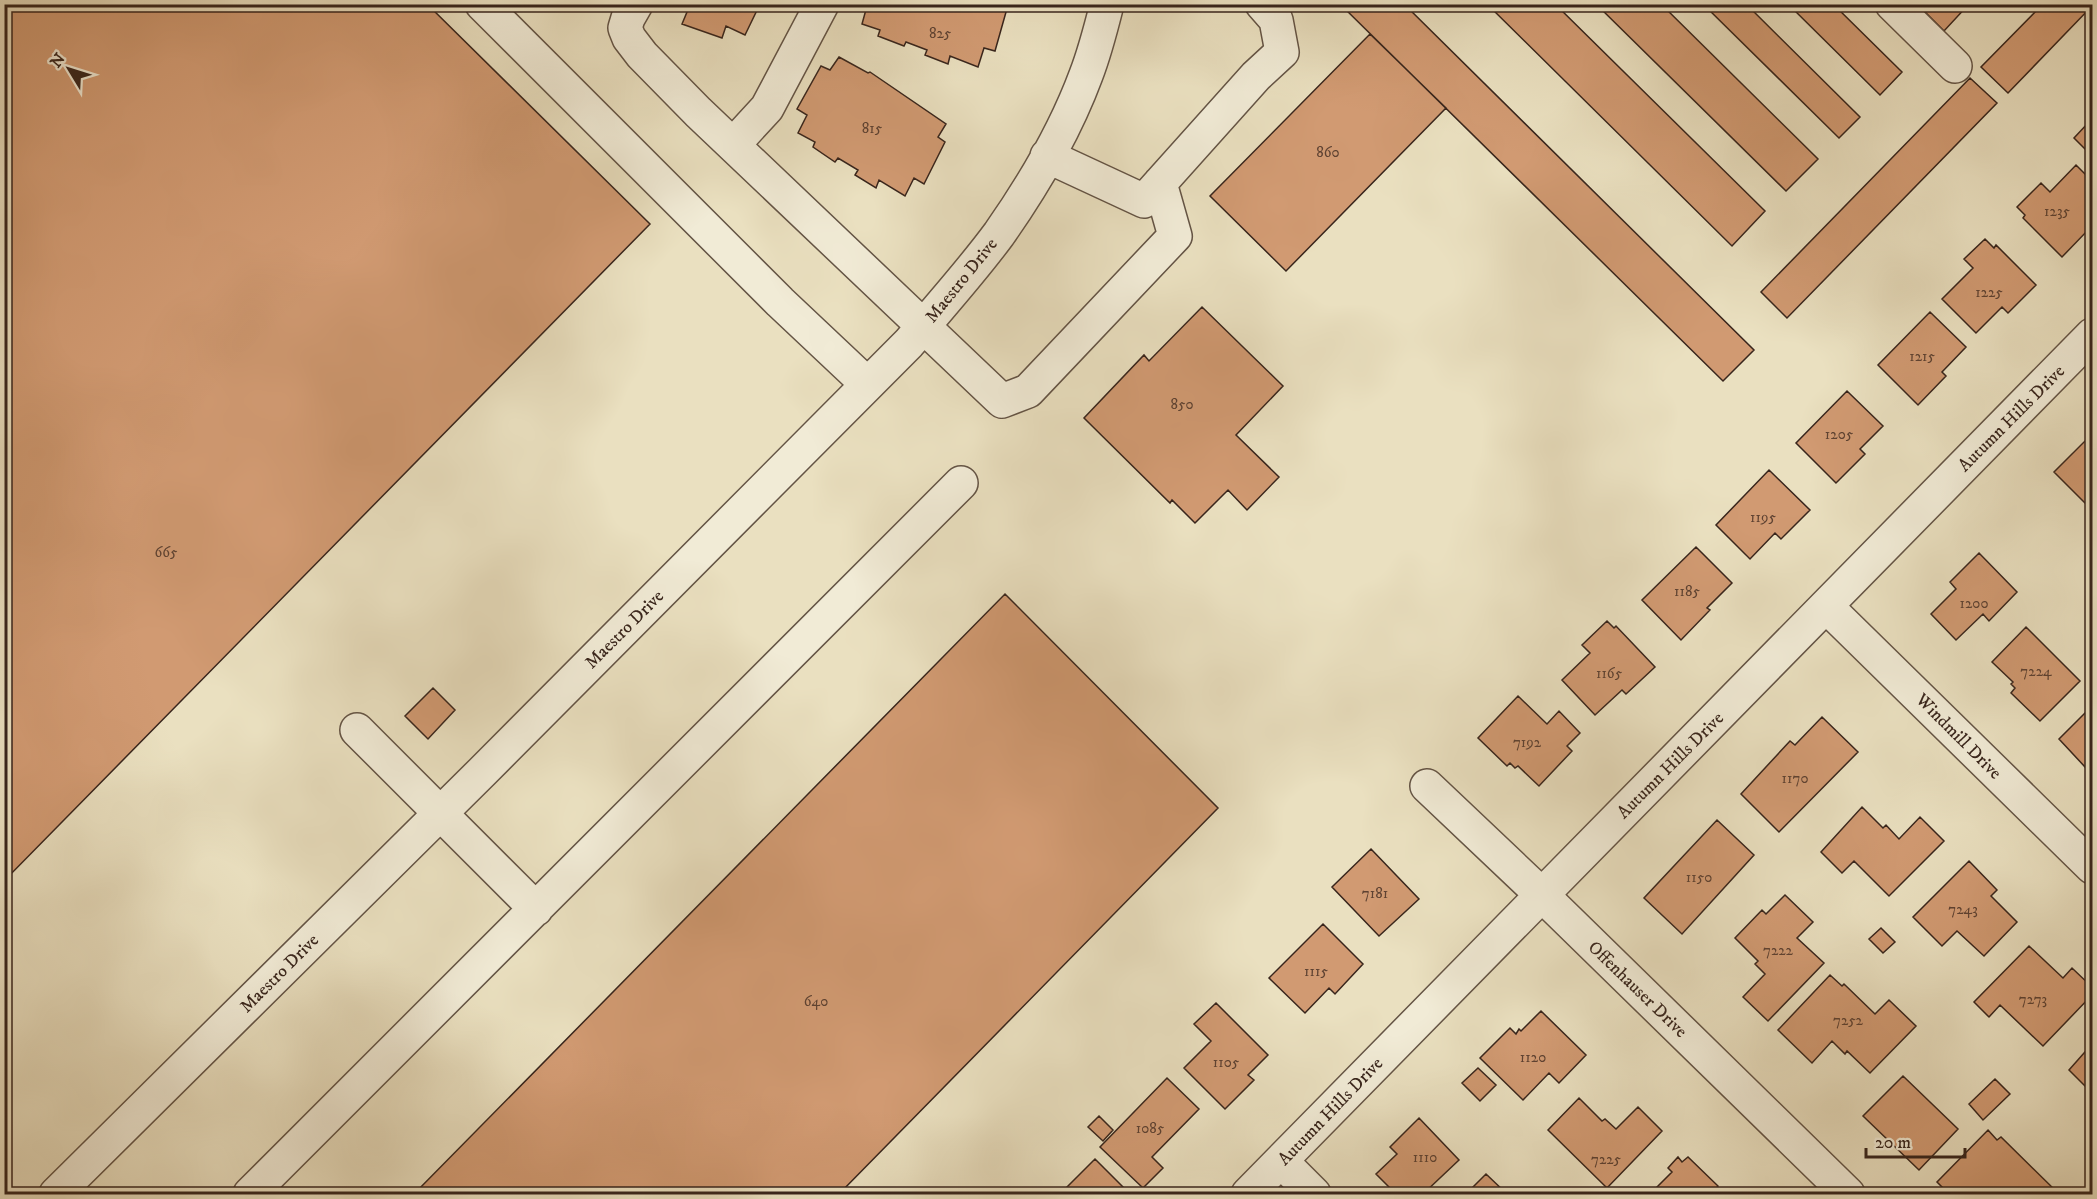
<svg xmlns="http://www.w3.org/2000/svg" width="2097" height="1199" viewBox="0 0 2097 1199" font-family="'IM FELL DW Pica',serif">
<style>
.building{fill:#d19a72;stroke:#38251c;stroke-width:1.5}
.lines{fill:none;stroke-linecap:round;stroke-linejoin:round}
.minor-casing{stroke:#645445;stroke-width:36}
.minor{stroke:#f1ebd6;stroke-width:33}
.labels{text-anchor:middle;stroke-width:6;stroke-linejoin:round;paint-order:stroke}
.number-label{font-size:15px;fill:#5e4232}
.street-label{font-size:18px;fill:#38251c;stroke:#f1ebd6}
</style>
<rect width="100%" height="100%" fill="#eae0c0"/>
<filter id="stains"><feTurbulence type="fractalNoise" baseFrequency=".00333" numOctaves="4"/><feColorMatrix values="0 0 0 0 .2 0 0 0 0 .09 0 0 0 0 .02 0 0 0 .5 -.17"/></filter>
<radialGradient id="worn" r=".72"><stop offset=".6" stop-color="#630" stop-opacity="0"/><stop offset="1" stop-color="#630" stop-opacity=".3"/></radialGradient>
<path class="building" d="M7,4H427L650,224L4,881V7Z
M673,4H760L745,35L726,26L722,38L682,24L687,12Z
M865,4H1005L1008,5L995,51L984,48L978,67L950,56L948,64L925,55L927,50L906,42L904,46L878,36L880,30L862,24L867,6Z
M1340,4H1404L1754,350L1723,381Z
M1487,4H1555L1765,211L1732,246Z
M1596,4H1661L1818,159L1786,191Z
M1703,4H1746L1860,117L1839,138Z
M1788,4H1833L1902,72L1880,95Z
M1917,4H1969L1944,31Z
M2043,4H2092V6L2008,93L1981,67Z
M1370,34L1446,108L1286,271L1210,196Z
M839,57L868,73L870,72L946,124L938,137L945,142L924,184L914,178L905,196L879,180L876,188L855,175L858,170L838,158L835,162L813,147L815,142L798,133L807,115L797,109L821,66L830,70Z
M1970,78L1997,103L1787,318L1761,292Z
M2088,123L2092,127V156L2074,138Z
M2076,165L2092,181V217L2091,218L2092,221L2087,226L2090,228L2062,257L2023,218L2025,215L2017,207L2041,183L2050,192Z
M1985,239L1994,248L1996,245L2036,285L2008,313L2002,307L1976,333L1942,299L1973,268L1964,259Z
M1202,307L1283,386L1236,435L1279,477L1247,510L1228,490L1195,523L1172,500L1170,503L1084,418L1144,355L1149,361Z
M1930,312L1966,347L1942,372L1946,376L1918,405L1878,365Z
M1847,391L1883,426L1860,449L1865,454L1836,483L1796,443Z
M2087,439L2092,445V510L2054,472Z
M1769,470L1810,510L1781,539L1775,533L1750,559L1716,525Z
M1696,547L1732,583L1707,608L1710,610L1681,640L1642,600Z
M1979,553L2017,592L1989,621L1983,614L1956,640L1931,614L1956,589L1950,582Z
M1005,594L1218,808L839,1194H414Z
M1607,621L1614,628L1616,626L1655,667L1626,694L1622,690L1595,715L1562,680L1590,653L1582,645Z
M2026,627L2080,681L2040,721L2011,693L2015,688L2011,684L2013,682L1992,662Z
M433,688L455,710L428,739L405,716Z
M1518,696L1547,724L1559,711L1580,733L1567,746L1572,751L1539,786L1518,766L1515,768L1510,763L1507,766L1478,738Z
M2092,706V761L2086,768L2059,739Z
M1822,717L1858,752L1779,832L1741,794L1790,741L1795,745Z
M1862,807L1883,828L1886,825L1899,839L1920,817L1944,841L1889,896L1854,861L1842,873L1821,852Z
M1717,820L1754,855L1682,934L1644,898Z
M1371,849L1419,899L1379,936L1332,887Z
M1969,861L1997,890L1991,896L2017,922L1984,956L1957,931L1942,946L1913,917Z
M1785,895L1813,922L1797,938L1824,963L1768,1021L1743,997L1765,974L1755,964L1758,961L1735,938L1762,910L1766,914Z
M1323,924L1363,964L1335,994L1329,988L1305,1013L1269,978Z
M1881,928L1895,942L1883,953L1869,939Z
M2029,946L2063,978L2072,968L2092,987V995L2043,1046L2000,1005L1989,1017L1974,1002Z
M1830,975L1842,986L1844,984L1875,1014L1889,1000L1916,1026L1870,1073L1847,1051L1845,1054L1832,1041L1812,1063L1778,1030Z
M1216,1003L1268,1055L1248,1075L1254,1080L1225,1109L1184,1068L1211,1041L1194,1024Z
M1541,1011L1586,1055L1559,1083L1549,1073L1523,1100L1480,1058L1510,1028L1516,1034L1519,1029L1521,1031Z
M2092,1044V1079L2085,1086L2069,1070Z
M1478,1068L1496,1085L1480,1101L1462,1083Z
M1903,1076L1958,1129L1919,1170L1863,1116Z
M1167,1078L1199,1109L1152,1157L1163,1168L1143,1188L1100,1147Z
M1995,1079L2010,1094L1983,1120L1969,1104Z
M1579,1098L1602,1121L1605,1119L1616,1129L1638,1107L1662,1131L1607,1188L1548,1130Z
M1099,1116L1113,1130L1103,1141L1088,1127Z
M1419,1118L1459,1160L1423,1194H1396L1376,1174L1397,1154L1390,1147Z
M1988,1130L1997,1140L2001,1137L2059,1194H1946L1943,1192L1945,1190L1937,1182Z
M1678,1157L1682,1162L1688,1157L1718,1186L1714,1191L1718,1194H1650L1672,1172L1668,1168Z
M1095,1159L1130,1194H1060Z
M1486,1174L1507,1194H1466Z"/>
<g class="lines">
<g class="minor-casing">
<path id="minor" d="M482,4L780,302L867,384
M636,4L628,18L625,28L629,38L642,55L698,112L1002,401L1028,391L1175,236L1160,183
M1892,4L1955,66
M733,145L767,108L822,4
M1047,156L1144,201L1256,76L1282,52L1276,20L1262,4
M1826,606L2092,867
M357,730L536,909
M1427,786L1542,895L1848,1194
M1281,1161L1314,1194
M56,1194L482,772L909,343C939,307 971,272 999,234C1032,187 1066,129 1086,75C1095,52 1101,28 1107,4
M250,1194L961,483
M1248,1194L2092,335"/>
</g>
<use href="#minor" class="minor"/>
</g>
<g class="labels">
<g class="number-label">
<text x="940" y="38">825</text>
<text x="872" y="133">815</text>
<text x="1328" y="157">860</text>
<text x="2057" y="216">1235</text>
<text x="1989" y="297">1225</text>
<text x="1922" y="361">1215</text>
<text x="1182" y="409">850</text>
<text x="1839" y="439">1205</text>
<text x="1763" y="522">1195</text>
<text x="166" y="557">665</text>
<text x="1687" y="596">1185</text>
<text x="1974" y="608">1200</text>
<text x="2036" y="676">7224</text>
<text x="1609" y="678">1165</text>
<text x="1527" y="747">7192</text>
<text x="1795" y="783">1170</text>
<text x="1699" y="882">1150</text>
<text x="1375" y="898">7181</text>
<text x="1963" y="914">7243</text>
<text x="1778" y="955">7222</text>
<text x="1316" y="976">1115</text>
<text x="2033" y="1004">7273</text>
<text x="816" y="1006">640</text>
<text x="1848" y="1025">7252</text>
<text x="1533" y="1062">1120</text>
<text x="1226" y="1067">1105</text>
<text x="1150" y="1133">1085</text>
<text x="1425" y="1162">1110</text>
<text x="1606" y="1164">7225</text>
</g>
<g class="street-label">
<text transform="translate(961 280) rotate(-51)" y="6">Maestro Drive</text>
<text transform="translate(2011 418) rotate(-45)" y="6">Autumn Hills Drive</text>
<text transform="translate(624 629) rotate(-45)" y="6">Maestro Drive</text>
<text transform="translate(1959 736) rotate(45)" y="6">Windmill Drive</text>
<text transform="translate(1670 765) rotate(-45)" y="6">Autumn Hills Drive</text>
<text transform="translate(279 973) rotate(-45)" y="6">Maestro Drive</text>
<text transform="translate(1638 989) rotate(44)" y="6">Offenhauser Drive</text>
<text transform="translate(1330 1111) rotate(-46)" y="6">Autumn Hills Drive</text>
</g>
</g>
<rect width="2097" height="1199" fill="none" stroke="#eae0c0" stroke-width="24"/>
<rect x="6" y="6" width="2085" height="1187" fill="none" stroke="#38251c" stroke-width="3"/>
<rect x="12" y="12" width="2073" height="1175" fill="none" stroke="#38251c" stroke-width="1.5"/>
<g transform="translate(69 69) rotate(308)" stroke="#f1ebd6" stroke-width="4.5" paint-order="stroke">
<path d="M0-4.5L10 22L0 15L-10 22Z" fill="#38251c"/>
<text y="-9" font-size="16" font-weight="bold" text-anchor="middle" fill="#38251c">N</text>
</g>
<path d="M1866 1148v9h99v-9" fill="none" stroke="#38251c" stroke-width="3"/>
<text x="1875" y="1148" font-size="18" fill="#38251c" stroke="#f1ebd6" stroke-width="4.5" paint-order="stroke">20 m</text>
<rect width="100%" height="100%" filter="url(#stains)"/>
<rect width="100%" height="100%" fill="url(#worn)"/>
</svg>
